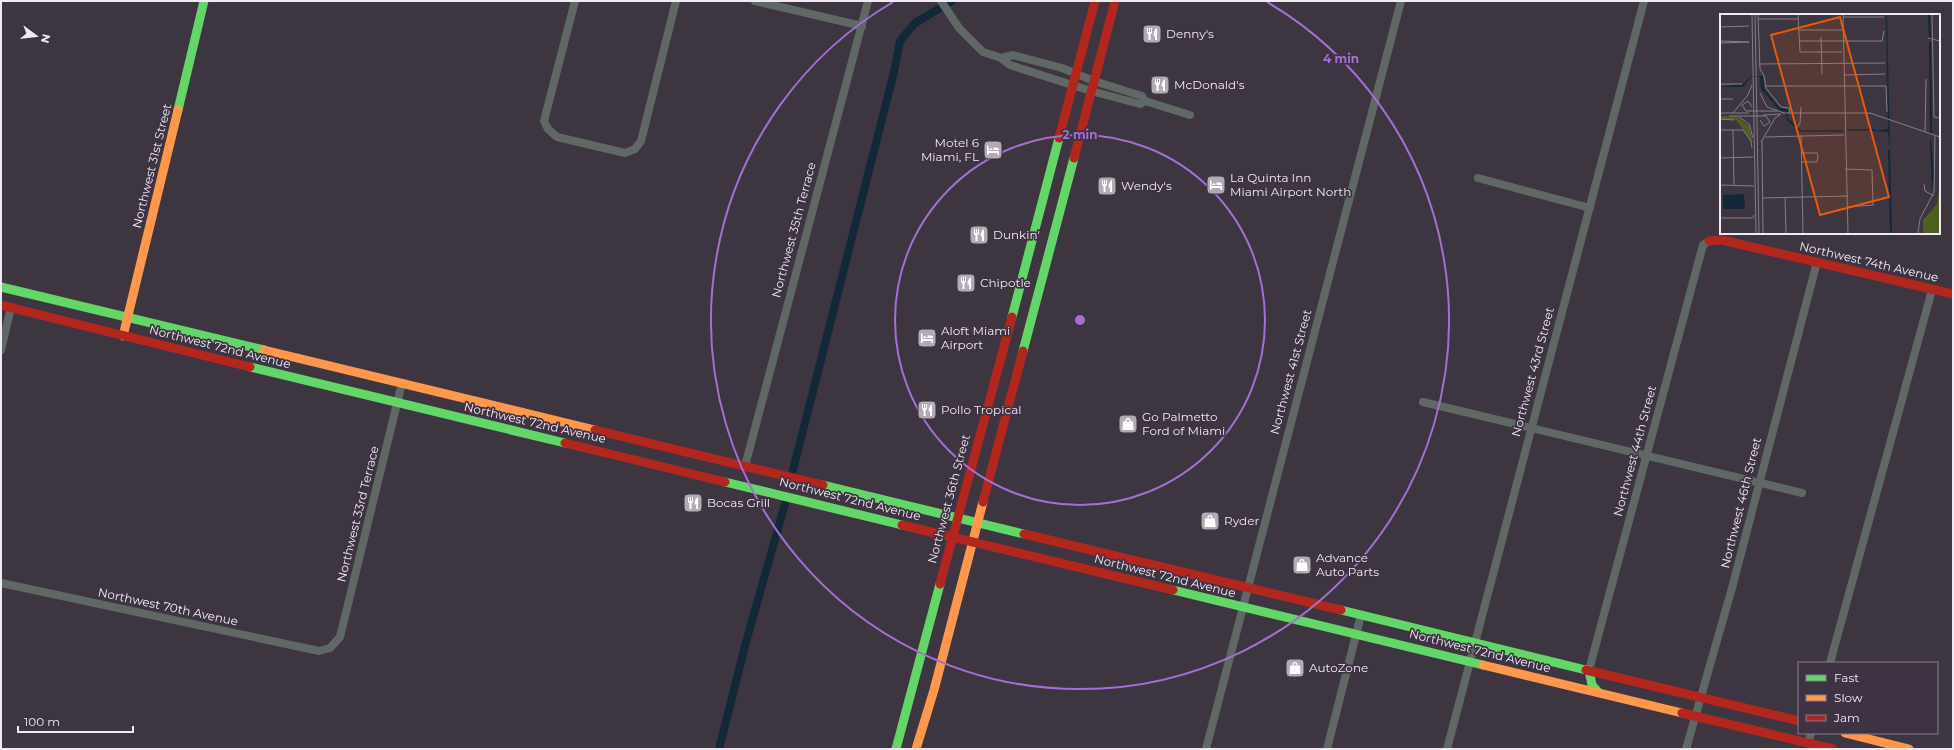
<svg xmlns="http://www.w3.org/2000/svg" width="1954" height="750" viewBox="0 0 1954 750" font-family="Montserrat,sans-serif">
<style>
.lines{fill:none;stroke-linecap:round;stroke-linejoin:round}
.canal{stroke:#122838;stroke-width:8}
.street{stroke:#606865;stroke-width:8}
.fast{stroke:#63d668;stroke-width:9}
.slow{stroke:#ff974d;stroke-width:9}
.jam{stroke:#b3261e;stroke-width:9}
.ring{fill:none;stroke:#a46ed2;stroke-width:2}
.labels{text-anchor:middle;stroke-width:3.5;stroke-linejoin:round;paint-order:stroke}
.poi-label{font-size:12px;fill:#f1eaf4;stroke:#3e3343;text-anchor:start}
.street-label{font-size:12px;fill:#f1eaf4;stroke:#3e3343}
.inset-river{fill:none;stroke:#122838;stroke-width:2}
.inset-road{fill:none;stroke:#857e88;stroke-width:1}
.view{fill:#e8590c;fill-opacity:0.15;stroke:#e8590c;stroke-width:2}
.inset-edge{fill:none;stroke:#f1eaf4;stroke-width:2}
.centre{fill:#a46ed2;stroke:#3e3343;stroke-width:2}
.ring-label{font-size:12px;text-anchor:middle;font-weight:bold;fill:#a46ed2;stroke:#3e3343;stroke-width:3.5;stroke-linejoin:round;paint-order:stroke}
</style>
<rect width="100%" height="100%" fill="#3d3640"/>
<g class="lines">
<path class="canal" d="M793,470L894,72L900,41L915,23L952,1
M719,749L746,642L785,504"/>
<path class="street" d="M575,1L544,121L548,129L557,137L625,153L635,149L641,141L676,1
M755,1L862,26
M941,1L959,28L983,52L1001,58L1010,65L1091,91L1140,104L1145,101
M1001,58L1013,55L1062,68L1094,81L1142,96L1145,101L1190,115
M1478,178L1590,208
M1,350L11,307
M1423,402L1802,493
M745,466L868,1
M1,583L319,651L330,648L340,637L402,383
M1830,663L1932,290
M1589,670L1703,245L1709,241
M1808,743L1811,733
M1206,749L1401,1
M1327,749L1361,615
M1447,749L1644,1
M1686,749L1732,588L1817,262"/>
<path class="fast" d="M178,110L204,1
M1,287L264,350
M1012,317L1059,138
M1023,351L1074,158
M250,367L565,443
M725,482L902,525
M823,485L1024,534
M1173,590L1483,665
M1341,610L1586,670
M1589,670L1592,685L1598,692
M896,749L940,584"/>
<path class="slow" d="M123,336L178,110
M264,350L595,430
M1483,665L1682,713
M1845,733L1909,749
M916,749L934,690L983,502"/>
<path class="jam" d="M1059,138L1095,1
M1074,158L1115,1
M1709,241L1722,240L1953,294
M1,305L250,367
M595,430L823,485
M565,443L725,482
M983,502L1023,351
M902,525L1173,590
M1024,534L1341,610
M940,584L1012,317
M1586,670L1799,721
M1682,713L1833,749"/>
</g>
<g class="ring">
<circle cx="1080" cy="320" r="185"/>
<path d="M1267 2A369 369 0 1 1 893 2"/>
</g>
<defs>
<g id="restaurant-square" transform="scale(1)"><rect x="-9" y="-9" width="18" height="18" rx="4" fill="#b2abb5" stroke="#3e3343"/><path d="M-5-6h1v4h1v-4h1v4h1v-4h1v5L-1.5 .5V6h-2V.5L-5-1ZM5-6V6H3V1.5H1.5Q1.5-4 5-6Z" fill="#fff"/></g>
<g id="hotel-square" transform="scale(1)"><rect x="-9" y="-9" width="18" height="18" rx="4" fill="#b2abb5" stroke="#3e3343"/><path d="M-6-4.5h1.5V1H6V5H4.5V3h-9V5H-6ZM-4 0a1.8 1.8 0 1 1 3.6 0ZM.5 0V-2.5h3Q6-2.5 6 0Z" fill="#fff"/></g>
<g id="shop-square" transform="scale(1)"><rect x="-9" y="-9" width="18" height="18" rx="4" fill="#b2abb5" stroke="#3e3343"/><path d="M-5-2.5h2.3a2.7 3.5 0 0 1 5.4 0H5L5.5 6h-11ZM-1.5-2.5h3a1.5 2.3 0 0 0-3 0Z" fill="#fff"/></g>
</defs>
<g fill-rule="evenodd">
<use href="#restaurant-square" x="1152" y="34"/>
<use href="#restaurant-square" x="1160" y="85"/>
<use href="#hotel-square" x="993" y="150"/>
<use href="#hotel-square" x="1216" y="185"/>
<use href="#restaurant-square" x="1107" y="186"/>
<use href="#restaurant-square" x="979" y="235"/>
<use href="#restaurant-square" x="966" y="283"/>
<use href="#hotel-square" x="927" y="338"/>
<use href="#restaurant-square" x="927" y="410"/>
<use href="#shop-square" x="1128" y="424"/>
<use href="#restaurant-square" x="693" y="503"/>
<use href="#shop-square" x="1210" y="521"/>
<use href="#shop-square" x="1302" y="565"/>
<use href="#shop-square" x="1295" y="668"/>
</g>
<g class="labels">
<g class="poi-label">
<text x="1166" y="38">Denny's</text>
<text x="1174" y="89">McDonald's</text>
<text x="979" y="147" text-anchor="end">Motel 6<tspan x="979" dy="14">Miami, FL</tspan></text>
<text x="1230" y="182">La Quinta Inn<tspan x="1230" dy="14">Miami Airport North</tspan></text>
<text x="1121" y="190">Wendy's</text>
<text x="993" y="239">Dunkin'</text>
<text x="980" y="287">Chipotle</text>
<text x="941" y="335">Aloft Miami<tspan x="941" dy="14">Airport</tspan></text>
<text x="941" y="414">Pollo Tropical</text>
<text x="1142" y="421">Go Palmetto<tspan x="1142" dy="14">Ford of Miami</tspan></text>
<text x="707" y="507">Bocas Grill</text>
<text x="1224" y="525">Ryder</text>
<text x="1316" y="562">Advance<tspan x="1316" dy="14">Auto Parts</tspan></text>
<text x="1309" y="672">AutoZone</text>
</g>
<g class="street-label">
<text transform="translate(152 166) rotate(-76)" y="4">Northwest 31st Street</text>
<text transform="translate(794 230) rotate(-75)" y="4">Northwest 35th Terrace</text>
<text transform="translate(1869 262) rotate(13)" y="4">Northwest 74th Avenue</text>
<text transform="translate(220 347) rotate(14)" y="4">Northwest 72nd Avenue</text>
<text transform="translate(1291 372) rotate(-75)" y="4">Northwest 41st Street</text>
<text transform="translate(1533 372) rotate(-75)" y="4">Northwest 43rd Street</text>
<text transform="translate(535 423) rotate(13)" y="4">Northwest 72nd Avenue</text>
<text transform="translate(1635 451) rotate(-75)" y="4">Northwest 44th Street</text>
<text transform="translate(850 499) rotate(14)" y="4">Northwest 72nd Avenue</text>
<text transform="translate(949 499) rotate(-75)" y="4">Northwest 36th Street</text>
<text transform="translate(1741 503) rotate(-76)" y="4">Northwest 46th Street</text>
<text transform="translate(358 514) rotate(-76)" y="4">Northwest 33rd Terrace</text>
<text transform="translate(1165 576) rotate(14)" y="4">Northwest 72nd Avenue</text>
<text transform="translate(168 607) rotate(12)" y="4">Northwest 70th Avenue</text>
<text transform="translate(1480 651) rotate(14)" y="4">Northwest 72nd Avenue</text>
</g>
</g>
<g transform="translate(1720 14)">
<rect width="220" height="220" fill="#3d3640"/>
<path d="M0,102L17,103L29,112L33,129L16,106L0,105ZM220,169V219H203V206L217,190Z" fill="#4e6020"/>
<path d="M166,1H167L170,138L168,118L153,117L168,115ZM31,62H43L44,75L59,93L68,96L67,106L65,97H60L41,75L40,63H31L23,73H0L23,70ZM211,124L214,161L212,179L210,127ZM24,180L25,195H3V181Z" fill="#122838"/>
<path class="inset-river" d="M209,1L210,26M210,28L211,119M67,105L81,117H123M127,116H155M169,136L171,219"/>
<path class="inset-road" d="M32,1L36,219M35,1L39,219M38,1L40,55L44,62L46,74L61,93L69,94L70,99M78,1L80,38H122M123,1L128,219M212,1L214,103L220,104M123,3H164M38,5H78M0,13L29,12M79,16H123M101,23L102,60M208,24L220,27M0,27L29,28L0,29M79,27H162L164,17M39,50L165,49M124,61L165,60M0,70H22M45,72H166L167,98M40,79L47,93L64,99M0,85H13M32,93L28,87L22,91L26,97H57M0,99H29M13,99L28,81L32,71M63,99H150L220,123M43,101L61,100M9,102H46L50,108L44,112L40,106M19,103L29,110L33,124M0,105L14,106M76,115L80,109L81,93M0,116H23L31,127L32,134M13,116L14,171M205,118L206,65M81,121L83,219M45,123L124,121M42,127L43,219M41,128L55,104L61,100M81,139H97L98,143L97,148H82M0,144L33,143M125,155L152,156L153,191L128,193M204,170L205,177L214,182M0,171L34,172M65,183L66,219M42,184L128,182M0,204H33L34,201M198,219L200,205L214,178L215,122"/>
<path class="view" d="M120,3L169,183L100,201L51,21Z"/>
<rect width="220" height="220" class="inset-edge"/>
</g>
<circle cx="1080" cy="320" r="6" class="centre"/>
<g class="ring-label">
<text x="1341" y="63">4 min</text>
<text x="1080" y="139">2 min</text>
</g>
<rect width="1954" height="750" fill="none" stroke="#f1eaf4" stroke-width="4"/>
<rect x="1798" y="662" width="140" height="72" fill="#3e3343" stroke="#867c8a"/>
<rect x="1806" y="675" width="20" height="6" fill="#63d668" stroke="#867c8a"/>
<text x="1834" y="682" font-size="12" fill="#f1eaf4">Fast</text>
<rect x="1806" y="695" width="20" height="6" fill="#ff974d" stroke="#867c8a"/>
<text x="1834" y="702" font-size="12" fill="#f1eaf4">Slow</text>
<rect x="1806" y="715" width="20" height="6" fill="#b3261e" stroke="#867c8a"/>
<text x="1834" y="722" font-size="12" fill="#f1eaf4">Jam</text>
<g transform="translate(36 36) rotate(105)" stroke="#3e3343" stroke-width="3" paint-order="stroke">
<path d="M0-3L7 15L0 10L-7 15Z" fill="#f1eaf4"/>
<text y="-6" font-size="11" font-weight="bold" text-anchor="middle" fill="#f1eaf4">N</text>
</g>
<path d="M18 726v6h115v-6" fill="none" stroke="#f1eaf4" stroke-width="2"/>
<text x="24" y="726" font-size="12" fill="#f1eaf4" stroke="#3e3343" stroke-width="3" paint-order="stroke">100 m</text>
</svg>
